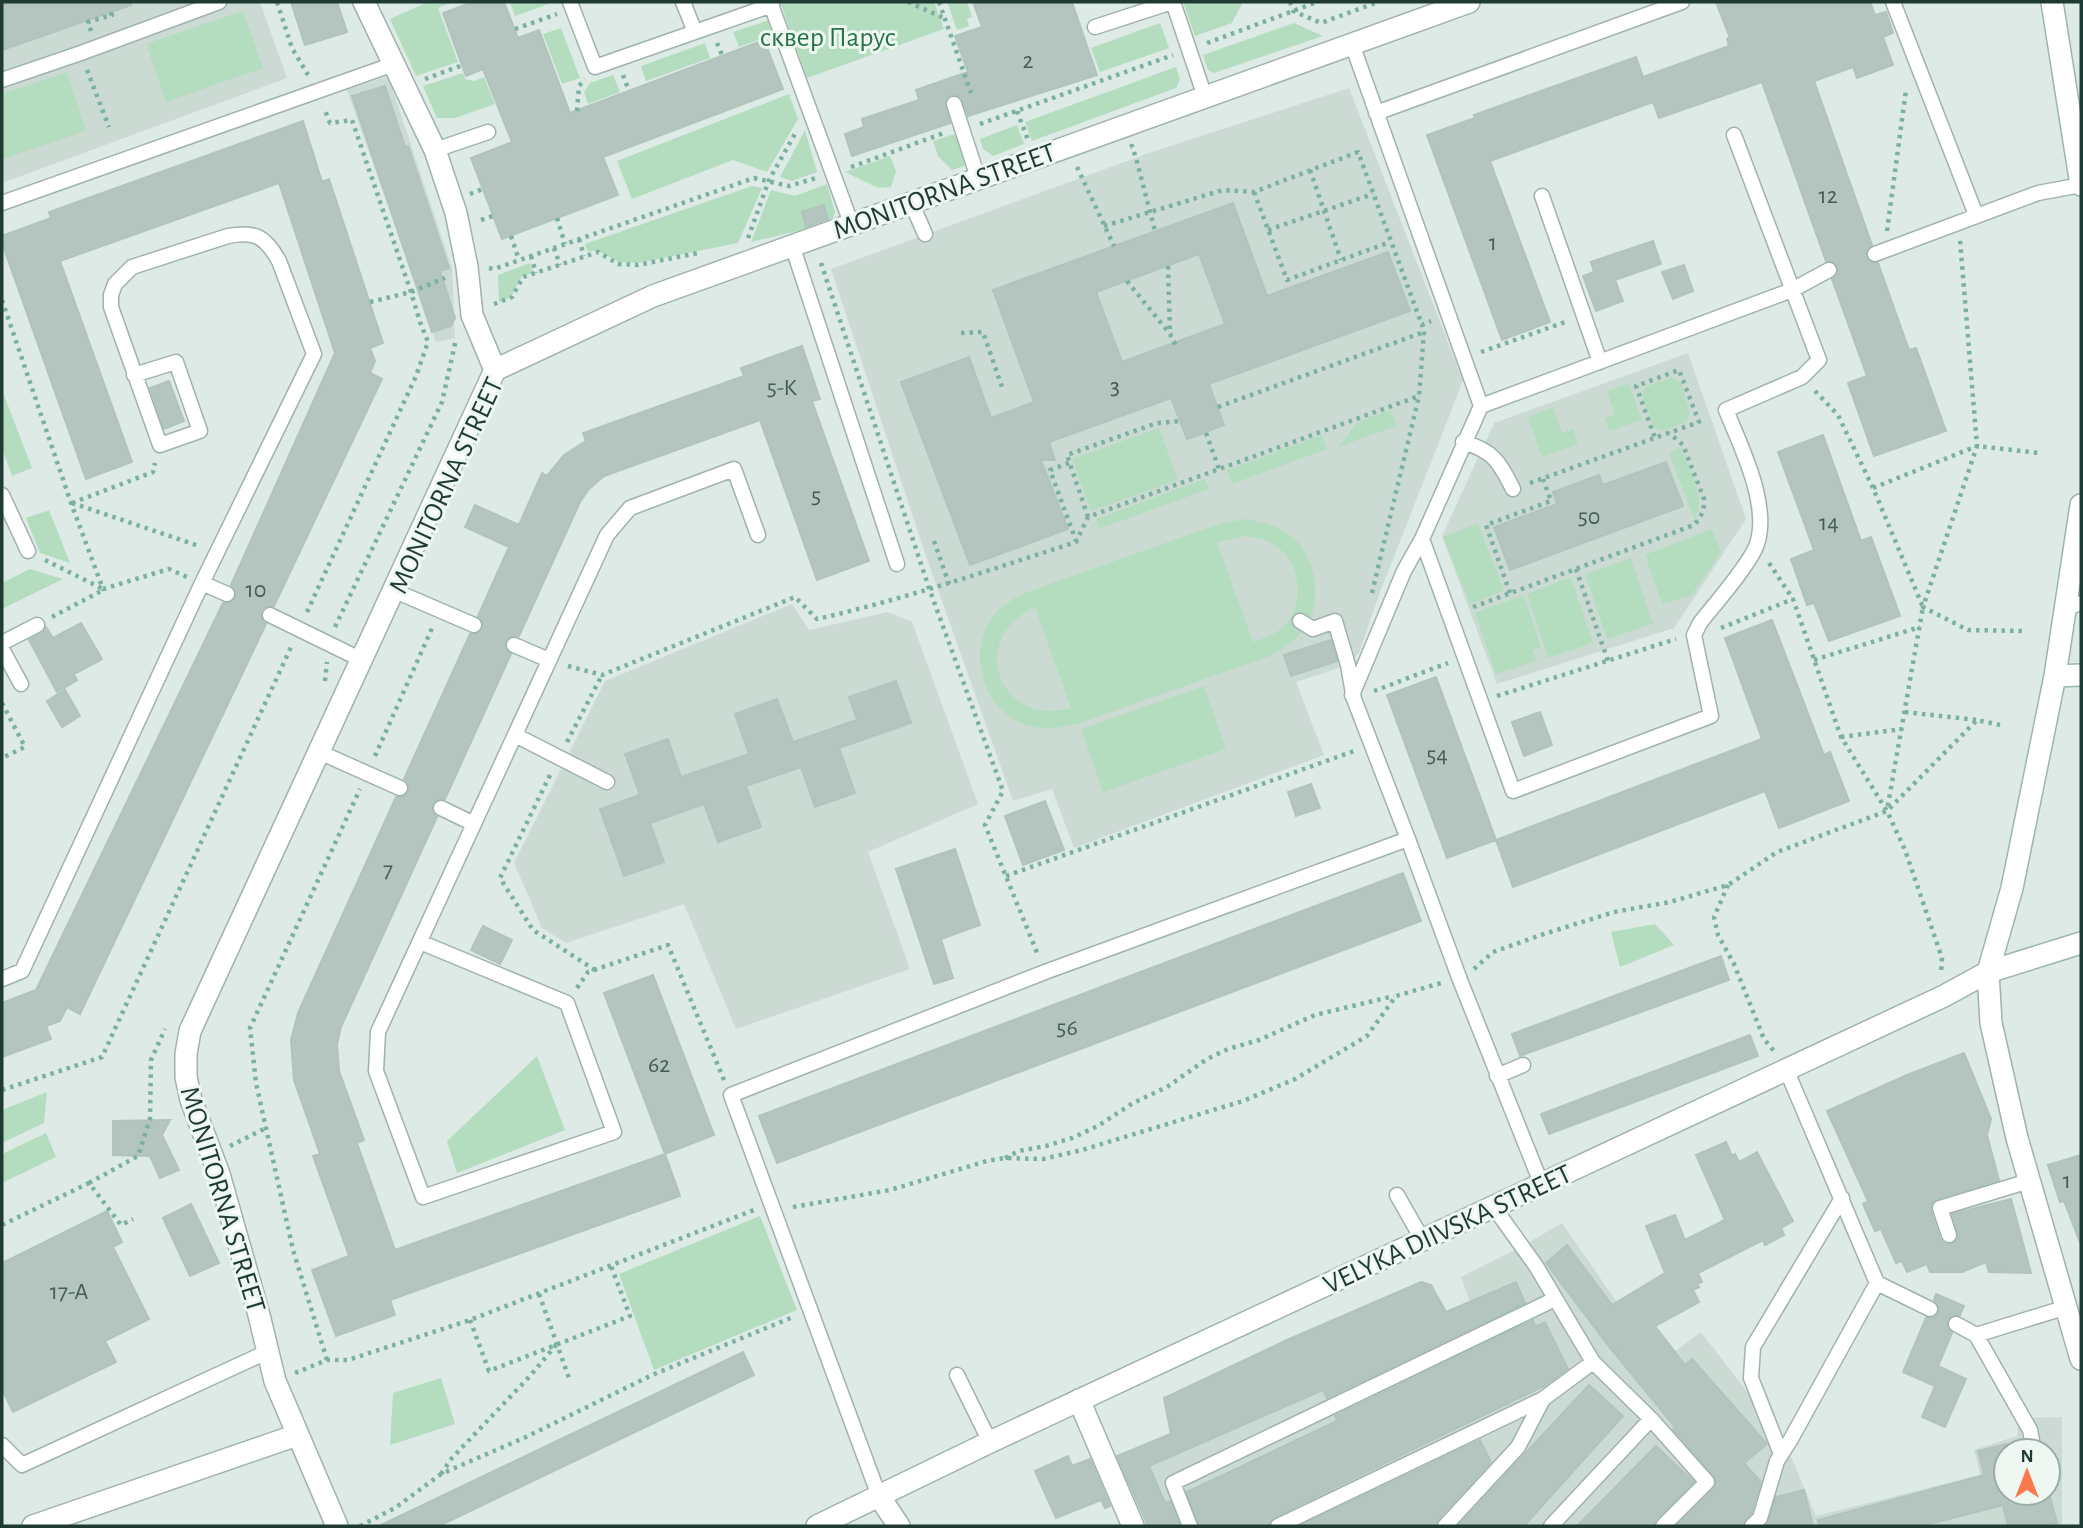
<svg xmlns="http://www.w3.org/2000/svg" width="2083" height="1528" viewBox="0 0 2083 1528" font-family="'Alegreya Sans',sans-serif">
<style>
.built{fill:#ccdad4;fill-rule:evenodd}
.green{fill:#b4ddc0;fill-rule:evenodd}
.building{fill:#b3c5be;stroke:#b0c4bc;stroke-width:2;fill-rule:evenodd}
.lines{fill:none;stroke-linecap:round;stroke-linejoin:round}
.service-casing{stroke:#a0b2ac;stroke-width:17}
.minor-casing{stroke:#a0b2ac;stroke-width:24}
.tertiary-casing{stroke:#a0b2ac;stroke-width:24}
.secondary-casing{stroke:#9cb6ad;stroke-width:24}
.path{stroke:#7cb0a0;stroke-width:4.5;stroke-dasharray:3.5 5;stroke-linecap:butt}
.service{stroke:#fff;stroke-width:14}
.minor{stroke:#fff;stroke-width:21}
.tertiary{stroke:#fff;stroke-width:21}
.secondary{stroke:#fff;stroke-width:21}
.labels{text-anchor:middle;stroke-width:6;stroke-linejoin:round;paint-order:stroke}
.number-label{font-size:24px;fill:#435d56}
.park-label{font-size:28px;fill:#277345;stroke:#eef7f2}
.street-label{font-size:28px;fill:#1e3a33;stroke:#eef7f2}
</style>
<rect width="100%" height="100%" fill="#ddeae5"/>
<path class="built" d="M2,2H260L287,78L2,183Z
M388,76L452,268L455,338L436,342L347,90Z
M1349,88L1463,381L1380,592L1359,653L1348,665L1296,682L1324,755L1074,848L1052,789L1013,801L926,556L831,269L1149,153Z
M1688,353L1746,519L1674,628L1497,684L1442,536L1494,423Z
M792,604L809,630L888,612L912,622L978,804L868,852L910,969L736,1029L684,904L566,943L542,928L514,863L605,681Z
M1562,1223L1659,1363L1701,1332L1784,1440L1816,1516L1980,1475L1974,1450L2017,1436L2019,1418L2062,1417V1526H1148L1119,1455L1470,1302L1461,1277L1521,1247ZM2006,1451H2048V1493H2006Z"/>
<path class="green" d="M428,2H452L438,8L458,62L416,76L390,19Z
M510,2H551V3L515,16Z
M780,2H934L944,29L807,78Z
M947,2H967L972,17L967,19L969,26L957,30Z
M1183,2H1243L1232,23L1195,36Z
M243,11L263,68L166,102L146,44Z
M769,20L775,34L739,47L733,32Z
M1160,23L1169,48L1100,72L1091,48Z
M1294,23L1323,36L1214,73L1208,70L1203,55Z
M561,28L580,78L562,84L543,34Z
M705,43L710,58L646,81L641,66Z
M1176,67L1180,79L1176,88L1032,141L1025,122Z
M67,72L86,131L2,159V94Z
M463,73L465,79L474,81L484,77L495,104L455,118H437L423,86Z
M613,75L620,92L588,104L584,92L590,83Z
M789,94L798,119L767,172L733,160L632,199L617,161Z
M1017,125L1024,144L993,156L983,149L980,139Z
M805,130L817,172L792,181L780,177Z
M958,133L965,157L964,166L952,170L938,156L933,141Z
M890,156L896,171L891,187L878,188L845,172Z
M827,184L835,212L831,225L824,205L801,212L806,229L751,242L771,190L795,196Z
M752,186L762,188L738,243L638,263L619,262L596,250L588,252L585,244Z
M530,263L533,273L522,276L511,297L499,302L498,275Z
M1672,377L1681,383L1690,413L1686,422L1663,431L1654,427L1642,395L1645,387Z
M1629,383L1642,420L1609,431L1605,418L1615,415L1607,391Z
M2,390L32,468L12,476L2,448Z
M1553,407L1562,433L1573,429L1578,444L1542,457L1528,417Z
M1391,410L1397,426L1338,447L1358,422Z
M1159,428L1178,480L1091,511L1072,459Z
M1322,435L1327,449L1232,484L1227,470Z
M1680,447C1688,467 1708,500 1694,519L1669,452Z
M1205,479L1209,489L1099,529L1096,519Z
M49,510L70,563L40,553L26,518Z
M1246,519C1262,522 1278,525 1291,536C1316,557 1323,597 1307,625C1298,640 1284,648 1270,656L1077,724C1063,727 1049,730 1034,727C986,718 963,653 994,615C1004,603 1016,597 1030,591L1222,523ZM1246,536C1259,538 1271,541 1281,550C1303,570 1305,613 1278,631C1271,636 1261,639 1253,642L1217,542ZM1035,607L1071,708C999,727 966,640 1035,607Z
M1478,523L1504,591L1470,604L1443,537Z
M1712,529L1721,552L1691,596L1662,604L1645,555Z
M1631,558L1653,624L1607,639L1585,574Z
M30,569L63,579L2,609V583Z
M1571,577L1593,643L1548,658L1527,594Z
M1524,595L1541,647L1533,650L1536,661L1496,674L1475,613Z
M1204,686L1226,749L1103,792L1081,729Z
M1655,924L1674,945L1620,967L1611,932Z
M537,1056L565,1130L457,1173L447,1141Z
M47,1092L44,1123L2,1143V1110Z
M46,1133L56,1157L2,1183V1154Z
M760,1216L797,1310L654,1370L619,1274Z
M441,1378L455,1424L390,1445L393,1393Z"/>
<path class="building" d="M2,2H131V5L2,50Z
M291,2H337L347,32L305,45Z
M473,2H504L518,38L539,30L570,113L764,40L783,89L603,157L618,195L502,239L471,158L512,142L483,69L466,76L443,13Z
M973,2H1072L1097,75L968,116L961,97L950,95L945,103L950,123L852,156L845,134L864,127L862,119L919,100L916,90L968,72L955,36L982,27Z
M1716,2H1870L1875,15L1886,12L1893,33L1883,37L1893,65L1857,78L1853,67L1814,81L1872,245L1866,252V258L1873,263H1878L1909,350L1916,348L1946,431L1874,456L1848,383L1867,376L1832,279L1837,274L1838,266L1833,262L1826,261L1762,82L1659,118L1653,102L1490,161L1550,322L1502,340L1427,135L1475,118L1474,115L1636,57L1643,77L1729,46L1727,39L1730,38Z
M385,86L405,147L408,146L449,268L440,271L455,318L451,326L432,332L352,96Z
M303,121L322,182L329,179L383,343L370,348L375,361L370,373L382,379L274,606L265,607L261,611L262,620L266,624L80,1014L67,1007L60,1021L46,1026L51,1039L2,1057V1003L36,990L223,603H229L235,598L236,592L231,585L335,353L279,183L60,261L132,462L86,479L2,243V236L51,218L49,212Z
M1233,203L1267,296L1388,252L1410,311L1209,384L1224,425L1196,436L1187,439L1171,398L1049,442L1055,460H1041L1068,529L970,565L901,382L969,357L991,418L1034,402L993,290ZM1199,254L1225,324L1122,362L1096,292Z
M824,205L828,219L806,227L802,212Z
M1653,241L1661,264L1615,280L1623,301L1596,311L1583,276L1594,272L1591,262Z
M1684,265L1693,291L1673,299L1662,272Z
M802,346L820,399L812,401L869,561L817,580L760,420L604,476L589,489L580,502L519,636H512L506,641L505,647L511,654L445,799L436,800L432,804L433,813L437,817L341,1027L337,1044L339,1071L364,1140L357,1143L395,1250L665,1154L680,1196L390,1300L395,1315L336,1336L312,1270L349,1256L313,1156L320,1154L294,1080L291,1040L298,1013L396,797L405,796L409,791L408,783L404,779L470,634L479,633L483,628L482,620L478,616L509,547L465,527L475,505L519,525L542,473L547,476L564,455L586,441L583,433L744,376L741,368Z
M169,381L184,421L164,429L150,388Z
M1823,435L1861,541L1871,537L1900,616L1829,641L1814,603L1807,605L1791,559L1814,550L1778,452Z
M1666,462L1683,506L1510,570L1494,527L1557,504L1553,492L1599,475L1603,485Z
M1772,620L1824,755L1830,752L1849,801L1779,828L1765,791L1513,887L1496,840L1762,739L1725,638Z
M81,623L102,659L74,674L77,680L57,692L29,640L42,633L46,627L53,638Z
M1331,640L1337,661L1291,676L1284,655Z
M1436,677L1496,840L1447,858L1387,695Z
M896,681L911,723L839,748L855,793L815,807L801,767L746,786L761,827L718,842L704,804L650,823L664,862L624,876L600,809L640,795L625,754L668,739L681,777L749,754L735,714L777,699L793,742L857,720L849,697Z
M65,690L80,716L62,727L47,701Z
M1540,712L1552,745L1524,756L1512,722Z
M1311,784L1320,808L1296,816L1288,792Z
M1045,801L1064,850L1023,865L1005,816Z
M955,849L980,925L941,939L953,978L934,984L896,869Z
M1403,873L1421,921L777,1163L759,1116Z
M483,926L512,940L500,964L471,950Z
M1721,956L1729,980L1520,1056L1512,1034Z
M653,975L714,1135L665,1154L604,993Z
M1750,1035L1758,1056L1549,1134L1541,1114Z
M1964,1053L1991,1119L1987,1135L1999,1180L1937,1199L1933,1202L1931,1211L1940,1239L1943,1243L1951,1244L1958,1236L1952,1214L2011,1199L2031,1273L1989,1272L1986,1262L1962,1272H1930L1927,1264L1907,1272L1902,1261L1896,1263L1881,1229L1875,1231L1863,1204L1868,1201L1827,1111L1907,1075Z
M170,1120L162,1135L179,1170L160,1178L150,1156L113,1155V1121Z
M1726,1142L1732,1156L1735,1154L1739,1162L1757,1152L1793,1221L1781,1228L1784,1235L1765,1245L1763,1240L1698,1273L1702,1282L1697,1284L1699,1287L1693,1290L1699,1302L1655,1326L1685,1365L1692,1359L1767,1444L1744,1463L1761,1482L1751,1513L1745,1520L1743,1526H1676L1714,1489L1716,1479L1673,1429L1675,1427L1616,1355L1621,1350L1614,1353L1546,1263L1567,1245L1612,1305L1665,1273L1646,1226L1675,1215L1685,1240L1725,1220L1696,1155Z
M2081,1155V1242H2080L2064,1201L2060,1202L2048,1165Z
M191,1204L219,1263L190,1276L163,1218Z
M107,1211L122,1242L113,1247L149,1319L105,1341L116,1362L13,1412L2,1389V1263Z
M1421,1282L1431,1285L1446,1312L1516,1282L1525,1303L1327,1398L1323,1390L1149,1466L1165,1503L1170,1501L1180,1526H1148L1117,1456L1171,1434L1164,1398L1287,1340Z
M1936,1294L1964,1306L1960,1315H1952L1947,1320V1328L1952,1333L1938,1366L1966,1379L1945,1427L1922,1417L1935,1386L1903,1372L1926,1318L1935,1317L1939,1313L1938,1304L1934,1300Z
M1533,1320L1535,1327L1545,1322L1568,1369L1544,1386L1274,1517L1269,1526H1199L1187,1492L1337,1421L1335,1416Z
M743,1352L754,1375L439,1526H379Z
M1589,1385L1623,1416L1524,1526H1458Z
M1480,1440L1491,1462L1438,1519L1436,1526H1300Z
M2006,1444V1493H2049L2057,1523L2043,1526H2008L2003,1505L1922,1526H1819L1818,1520L1984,1475L1978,1451Z
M1656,1446L1694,1482L1656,1519L1654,1526H1577Z
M1068,1456L1072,1466L1090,1459L1110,1506L1105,1508L1101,1500L1056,1518L1035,1471Z
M1804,1490L1813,1526H1765L1776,1497Z"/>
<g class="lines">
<g class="service-casing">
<path id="service" d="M570,2L595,67L695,32
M683,2L695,32L772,5
M770,2L851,223
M1173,2L1205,97
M1893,2L1976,215
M1095,27L1172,2
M1352,44L1481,406
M2,80L81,53L219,2
M954,104L978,178
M1376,113L1682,2
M435,150L488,132
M1542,196L1600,362
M911,202L925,234
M2,203L394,64
M792,245L897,564
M1875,254L2038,193L2081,185
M1463,442C1494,451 1499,462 1513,489
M2,495L28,551
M1422,539L1513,791L1711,716L1694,635L1700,623C1714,605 1751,563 1757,544C1770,504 1741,447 1726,410L1802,377L1819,360L1734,135
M202,583L227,594
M395,591L474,625
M2067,608L2081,603
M270,615L362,660
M1300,621L1313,629L1335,621L1348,665L1354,699L1408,839
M2,643L37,625
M514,645L549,660
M2,649L21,684
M1352,695L1404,571L1422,539L1481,406L1792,290L1829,270
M515,735L607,782
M319,752L400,788
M441,808L474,824
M420,942L567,1003L614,1132L423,1197L376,1071L378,1032L607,535L630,508L734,469L758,535
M2,979L22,971L202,583L314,354L279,261C265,236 255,231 228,236L132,267L115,284L111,295V307L160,445L200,431L176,362L134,375
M1786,1069L1877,1283L1930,1309
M1497,1076L1523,1065
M1397,1195L1422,1239
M1493,1206L1536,1266L1593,1362L1651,1419L1707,1482L1663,1526
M1949,1235L1940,1208L2029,1181
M1956,1324L1976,1335L2067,1307
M1976,1335L2030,1430L2034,1451
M957,1375L990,1442
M2,1445L22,1465L269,1351
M1781,1454L1751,1378L1753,1347L1842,1198
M879,1496L731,1095L1045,972L1408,839L1460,980L1541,1183
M1190,1526L1173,1483L1555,1299
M1278,1526L1543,1399
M1445,1526L1518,1447L1543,1399L1593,1362
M1551,1526L1651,1419
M1752,1526L1760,1518L1777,1461L1791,1439L1877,1283"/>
</g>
<g class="minor-casing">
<path id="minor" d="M1079,1400L1133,1526
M879,1496L899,1526
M33,1526L297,1435"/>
</g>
<g class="tertiary-casing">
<path id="tertiary" d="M364,2L435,150L456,213L467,267L472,315L495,370
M337,1526L275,1381L259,1315L219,1174L191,1100L186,1077V1054L190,1031L495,370L653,296L1469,2
M817,1526L990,1442L1944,996L1988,972L1991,1023L2017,1138L2081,1359"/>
</g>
<g class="secondary-casing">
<path id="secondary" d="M2052,2L2081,185
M2055,676L2081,675
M1988,972L2012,888L2055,676L2081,505
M1988,972L2081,943"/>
</g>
<path class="path" d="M277,2L292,48L308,75
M908,2L944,18
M939,2L971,93
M1290,2L1293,11L1321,23L1378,2
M515,29L557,14
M91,31L88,22L112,15L110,12
M717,43L722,55
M1207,43L1317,2
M87,70L109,127
M623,75L629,91
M425,79L463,65
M577,111L579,86L585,79
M1017,111L1028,140
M980,124L1173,55
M1130,147L1132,146L1136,158L1155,231
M851,167L944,133
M1077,167L1114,246
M1310,170L1341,260
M1254,192L1287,280L1390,242
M470,194L483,189
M557,218L565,244
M481,220L493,216
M1104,226L1223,190L1254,192L1358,152L1422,325L1431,321
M1268,230L1373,194
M1887,231L1906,90
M511,236L519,260
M748,238L769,180L796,132
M579,239L584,256
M554,248L560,265
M531,256L536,273
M821,263L929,588L1003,791L985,825L1038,955
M1168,266L1170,333
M489,268L494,269L754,178L789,186L816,178
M1127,281L1170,334L1177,348
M2,300L71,503L103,589L169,569L187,577
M370,302L411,292L445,278
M494,304L512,297L523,277L598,252L618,264L638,265L698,253
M961,333L983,332L1002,387
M1481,352L1568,321
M1815,391L1838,415L1873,488L1923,607L1887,810
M1218,407L1424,332
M1206,433L1219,469
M1069,463L1050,470L1076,541
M1530,483L1699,422L1679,370L1636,386L1655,438
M1873,488L1977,446L1960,240
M72,503L199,546
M72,503L153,472L155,463
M1088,517L1067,455L1157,423L1180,421
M934,541L949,584
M45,560L103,589
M1769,563L1793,599L1841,737L1887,811L1905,850L1942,958L1941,974
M1576,569L1608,661
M1372,593L1419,396
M1510,593L1486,525L1551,501L1543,479
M1473,607L1694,525C1701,517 1705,510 1704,499L1683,445L1669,433
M307,612L416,376L428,342L420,322L411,292L352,120L330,123L324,108
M52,617L103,590
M335,627L442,402L456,339
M1721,628L1793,599
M2022,631L1968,630L1923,607L1977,446L2039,453
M1814,660L1920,627
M568,666L602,675L795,597L817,619C905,599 990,570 1076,542L1088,517L1419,396L1424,332L1422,325
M325,681L327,662
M1374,691L1448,663
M1497,696L1676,639
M2,703L25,747L2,758
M1905,712L1977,720
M1841,737L1902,729
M567,742L602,675
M375,756L433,626
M550,775L500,878L533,930L595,970
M1006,876L1354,751
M1728,885L1714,917L1718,935L1734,964L1764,1039L1774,1051
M1474,969L1493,952L1547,933L1614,912L1670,902L1728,885L1777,852L1887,811L1977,720L2000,725
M577,988L588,972L668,945L724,1080
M2,1090L102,1057L292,645
M230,1146L266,1128
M1005,1158L1019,1151L1046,1146L1072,1138L1098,1126L1133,1103L1167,1087L1207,1059L1228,1049L1259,1040L1315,1015L1394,996
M89,1183L138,1156L150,1119L151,1060L165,1029
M793,1207L890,1190L987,1161L1004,1158L1043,1159L1082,1150L1243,1101L1295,1079L1367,1036L1396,996L1441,983
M2,1225L89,1183L121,1225L133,1219
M539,1294L569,1378
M470,1320L489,1371L630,1316L611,1266
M327,1360L293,1250L256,1083L250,1028L360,789
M295,1373L327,1360H348L470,1320L754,1210
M441,1474L452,1458L530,1376L556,1345
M360,1526L395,1508L441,1474L526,1437L652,1375L793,1317"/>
<use href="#service" class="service"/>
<use href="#minor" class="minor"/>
<use href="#tertiary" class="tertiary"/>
<use href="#secondary" class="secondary"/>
</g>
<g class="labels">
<g class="number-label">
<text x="1028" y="68">2</text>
<text x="1828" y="203">12</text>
<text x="1493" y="250">1</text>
<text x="1115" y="394">3</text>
<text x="782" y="395">5-К</text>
<text x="816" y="503">5</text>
<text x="1589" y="524">50</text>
<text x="1829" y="530">14</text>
<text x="256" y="597">10</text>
<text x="1437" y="762">54</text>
<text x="388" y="877">7</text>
<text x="1067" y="1035">56</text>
<text x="659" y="1072">62</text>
<text x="2067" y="1188">1</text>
<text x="69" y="1299">17-А</text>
</g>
<g class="park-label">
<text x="828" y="46">сквер Парус</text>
</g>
<g class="street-label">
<text transform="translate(944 190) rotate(-20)" y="10">MONITORNA STREET</text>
<text transform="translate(445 485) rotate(-65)" y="10">MONITORNA STREET</text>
<text transform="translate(224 1199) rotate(73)" y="10">MONITORNA STREET</text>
<text transform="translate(1447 1228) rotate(-25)" y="10">VELYKA DIIVSKA STREET</text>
</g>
</g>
<rect width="2083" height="1528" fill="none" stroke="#1e3a33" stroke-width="7"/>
<g transform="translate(2027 1472)"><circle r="33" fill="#eef7f2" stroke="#9baba6" stroke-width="2"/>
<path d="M0-5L12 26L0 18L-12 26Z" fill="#f97a4c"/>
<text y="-10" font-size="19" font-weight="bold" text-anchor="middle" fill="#1e3a33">N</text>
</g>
</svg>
